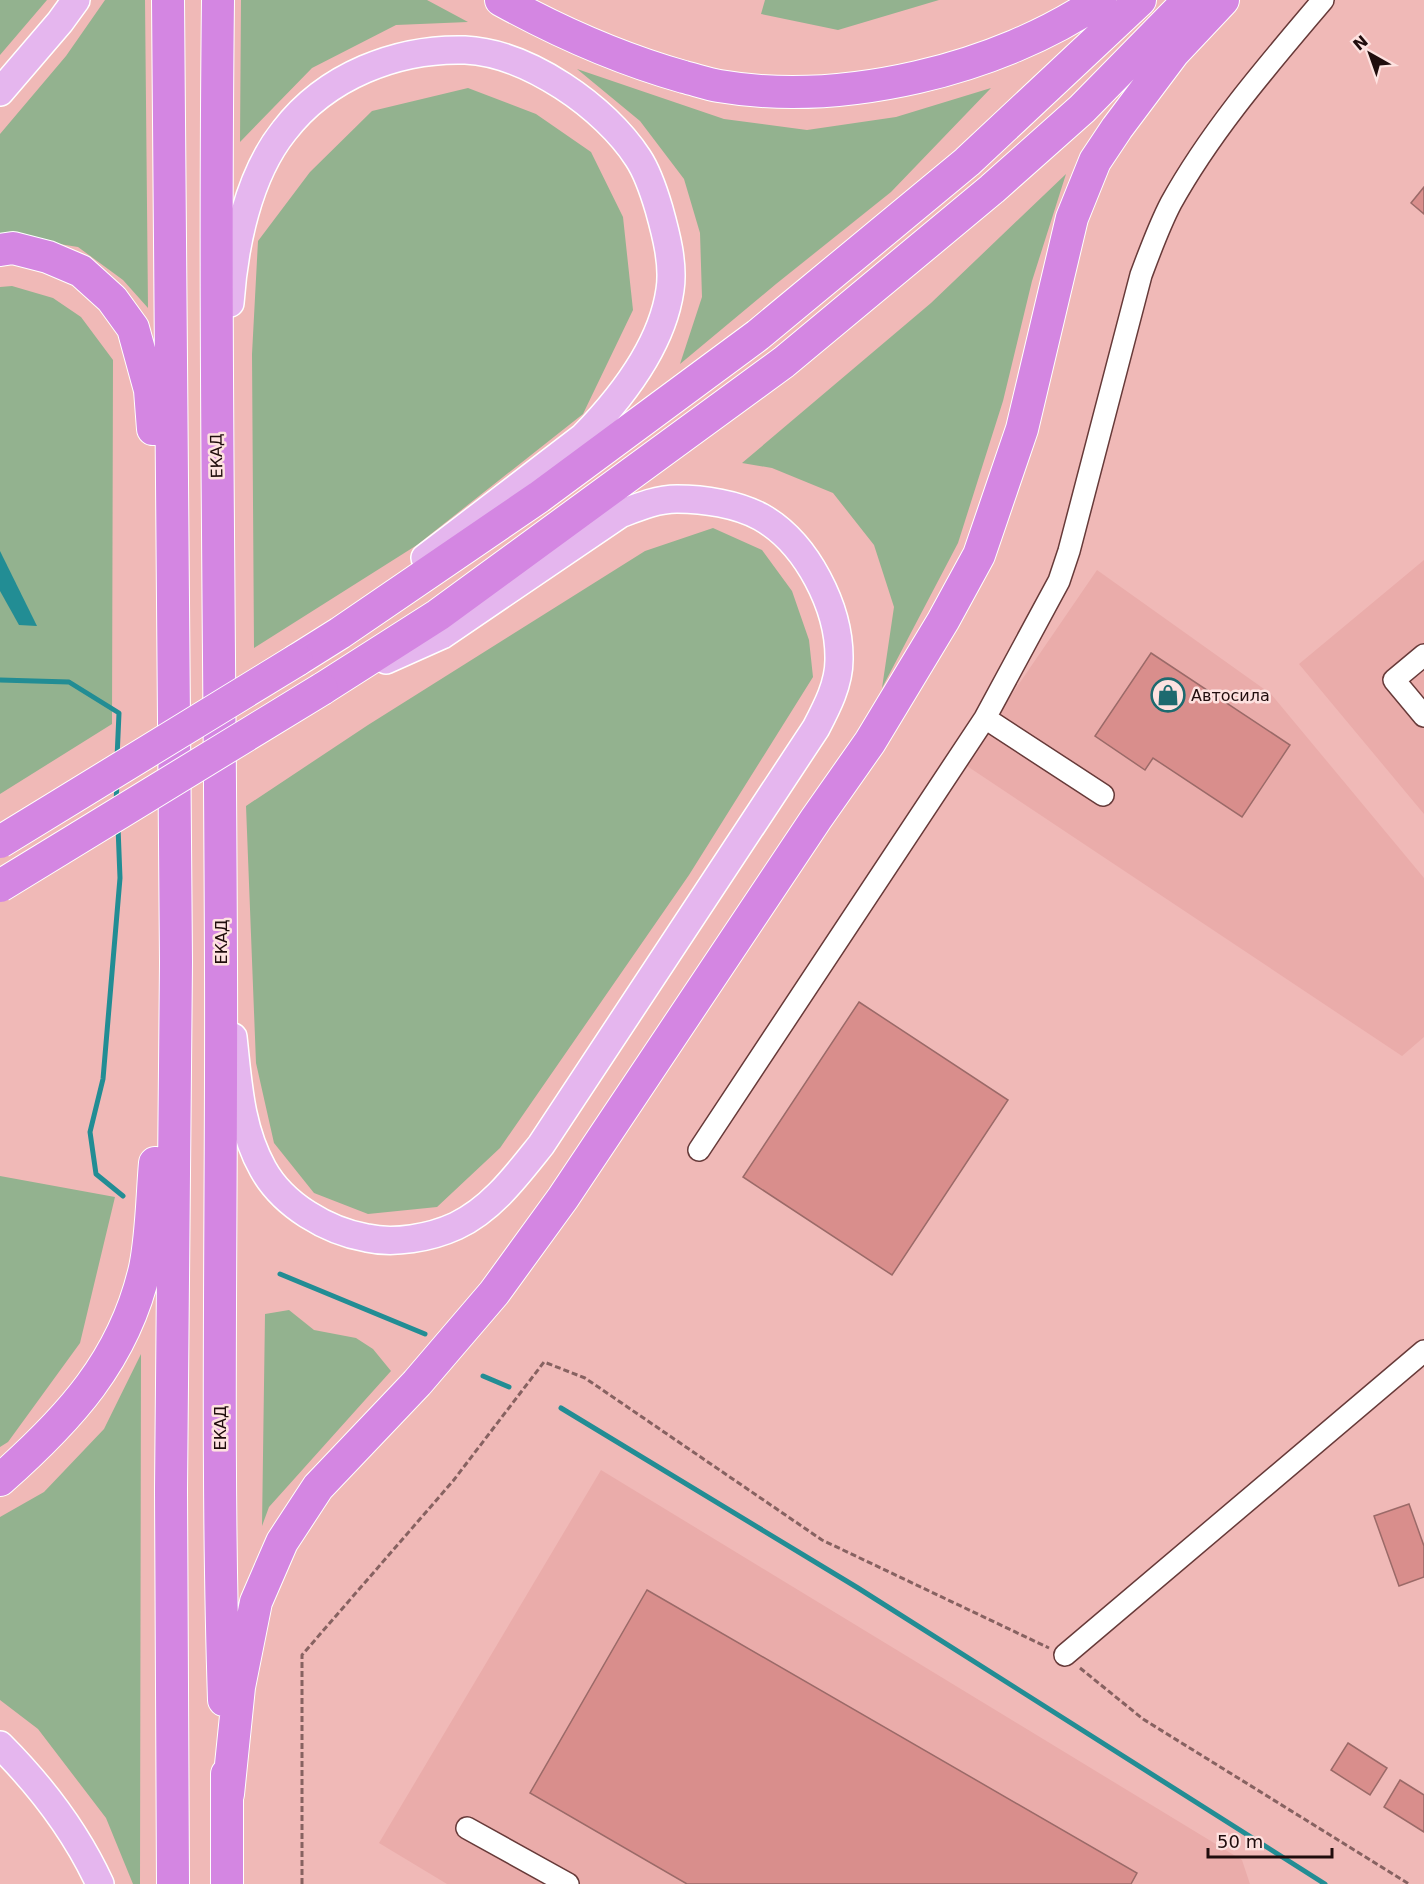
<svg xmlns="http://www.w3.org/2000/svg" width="1424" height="1884" viewBox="0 0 1424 1884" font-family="'DejaVu Sans',sans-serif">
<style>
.built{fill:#eaacaa}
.green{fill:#93b28f}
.water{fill:#228d94}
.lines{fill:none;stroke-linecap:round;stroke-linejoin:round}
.stream{stroke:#228d94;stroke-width:5}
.building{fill:#d98e8c;stroke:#9b6a68;stroke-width:1.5}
.minor-casing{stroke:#673a39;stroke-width:24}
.major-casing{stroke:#fff;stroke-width:30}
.highway-casing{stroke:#fff;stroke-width:34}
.path{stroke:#876261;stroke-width:3;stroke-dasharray:6 3;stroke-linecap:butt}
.minor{stroke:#fff;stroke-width:21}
.major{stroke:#e5b6ee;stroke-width:27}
.highway{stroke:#d486e2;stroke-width:32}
.highway-bridge-casing{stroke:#fff;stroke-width:34;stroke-linecap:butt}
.highway-bridge{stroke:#d486e2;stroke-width:32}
.labels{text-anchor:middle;stroke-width:5;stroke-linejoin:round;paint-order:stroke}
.street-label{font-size:16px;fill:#200d0d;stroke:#fee2e0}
.poi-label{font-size:16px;fill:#200d0d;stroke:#fee2e0;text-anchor:start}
</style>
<rect width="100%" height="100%" fill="#f0b9b7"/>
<path class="built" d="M1424,560V814L1299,664Z
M1097,570L1271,694L1424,878V1037L1402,1056L964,764Z
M601,1470L1242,1860L1250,1884H447L379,1843Z"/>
<path class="green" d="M0,0H47L0,55Z
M105,0H145L148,308L123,280L78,247L9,236L0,237V134L66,56Z
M241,0H427L468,22L396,25L312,68L240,142Z
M765,0H939L838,30L761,14Z
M577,69L724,119L807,130L896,117L991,88L891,192L776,284L680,364L702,297L700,233L684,179L640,121Z
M468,88L536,114L591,152L623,217L633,310L583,414L417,545L254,648L252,354L258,241L310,172L372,111Z
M1066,174L1032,281L1003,401L958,543L882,688L894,607L874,545L833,493L772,468L742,463L931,303Z
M12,286L53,298L81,317L113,360L112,724L0,794V287Z
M713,528L762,550L792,591L809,640L813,677L689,875L500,1148L437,1207L368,1214L314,1193L274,1143L256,1063L246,806L368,725L645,551Z
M0,1176L115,1197L80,1343L8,1442L0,1447Z
M289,1310L314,1330L356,1338L373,1349L391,1371L269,1507L262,1526L265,1314Z
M141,1354L140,1884H133L106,1818L38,1729L0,1700V1517L44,1492L104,1429Z"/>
<path class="water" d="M0,551L37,626L19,625L0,591Z"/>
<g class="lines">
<path class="stream" d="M0,680L69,682L119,713L117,758
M116,803L117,782
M118,827L120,878L103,1079L90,1132L96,1174L123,1196
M280,1274L425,1334
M483,1376L509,1387
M561,1408L858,1588L1325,1884"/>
</g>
<path class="building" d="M1424,187V214L1411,203Z
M1151,653L1290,745L1242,817L1153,758L1145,770L1095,736Z
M859,1002L1008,1100L892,1275L743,1177Z
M1409,1504L1424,1546V1577L1399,1586L1374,1516Z
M647,1590L1137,1873L1131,1884H687L530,1793Z
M1348,1743L1387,1768L1370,1795L1331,1770Z
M1400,1780L1424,1795V1832L1384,1807Z"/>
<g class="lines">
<g class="minor-casing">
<path id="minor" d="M1424,655L1394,680L1424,716
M985,718L1103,795
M699,1150L985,718L1059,581L1069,551L1141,275C1150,251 1159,226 1171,203C1212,129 1269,64 1323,0
M1065,1655L1424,1351
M467,1828L568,1884"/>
</g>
<g class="major-casing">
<path id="major" d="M0,92L60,22L76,0
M230,303C234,246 248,176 284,131C326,76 397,48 465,50C528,53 605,107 638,158C648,173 654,192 659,209C666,234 674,264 670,290C662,346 622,397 583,437L425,558
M233,1037C238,1082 240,1128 263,1169C283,1205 327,1231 367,1238C394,1244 430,1238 456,1226C492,1209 517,1175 541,1145L816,728C827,707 839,684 839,660C840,608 807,543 761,517C737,504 704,499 677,499C657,499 638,507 620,514L442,635L386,660
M0,1745C40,1785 76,1832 100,1884"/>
</g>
<g class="highway-casing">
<path id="highway" d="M168,0L176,962L171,1490L173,1884
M218,0C214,322 220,643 221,965C222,1210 216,1455 224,1700
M501,0C559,32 620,59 684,77C696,80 708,84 719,86C842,107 998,70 1100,0
M0,250L13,248L48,257L81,271L112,299L133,328L150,390L153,429
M297,660L340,633L539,497L758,335L967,162L1140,0
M322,689L438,615L784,362L992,189L1082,109L1189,0
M0,1480C69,1419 124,1360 145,1268C152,1234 152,1197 155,1163
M227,1774V1884
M228,1794L239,1687L256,1602L282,1542L318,1487L417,1383L494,1293L563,1198L816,819L870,742L943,621L979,555L1022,429L1072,218L1095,161L1117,128L1174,52L1223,0"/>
</g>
<path class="path" d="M1080,1668L1143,1719L1409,1884
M302,1884V1655L453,1481L544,1362L585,1378L822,1540L1049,1648"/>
<use href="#minor" class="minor"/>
<use href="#major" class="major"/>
<use href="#highway" class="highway"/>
<g class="highway-bridge-casing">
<path id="highway-bridge" d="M0,842L297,660
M0,886L322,689"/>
</g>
<use href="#highway-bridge" class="highway-bridge"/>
</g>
<defs>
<g id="shop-ring" transform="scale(1.725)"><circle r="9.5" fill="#fee2e0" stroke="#1d6a6f" stroke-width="1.5"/><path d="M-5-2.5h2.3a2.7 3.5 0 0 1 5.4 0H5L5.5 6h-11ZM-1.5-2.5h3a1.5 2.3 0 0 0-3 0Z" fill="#1d6a6f"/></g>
</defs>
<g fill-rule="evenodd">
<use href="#shop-ring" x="1168" y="695"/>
</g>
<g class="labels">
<g class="street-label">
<text transform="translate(216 456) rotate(-91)" y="6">ЕКАД</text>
<text transform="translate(221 942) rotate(-90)" y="6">ЕКАД</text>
<text transform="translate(220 1428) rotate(-90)" y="6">ЕКАД</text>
</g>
<g class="poi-label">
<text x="1191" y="701">Автосила</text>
</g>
</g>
<g transform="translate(1370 54) rotate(320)" stroke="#fee2e0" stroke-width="4.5" paint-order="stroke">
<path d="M0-4.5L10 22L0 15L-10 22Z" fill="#200d0d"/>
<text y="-9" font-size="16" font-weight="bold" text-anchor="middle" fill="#200d0d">N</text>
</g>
<path d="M1208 1848v9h124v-9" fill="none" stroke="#200d0d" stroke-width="3"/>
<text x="1217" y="1848" font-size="18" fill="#200d0d" stroke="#fee2e0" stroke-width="4.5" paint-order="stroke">50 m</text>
</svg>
